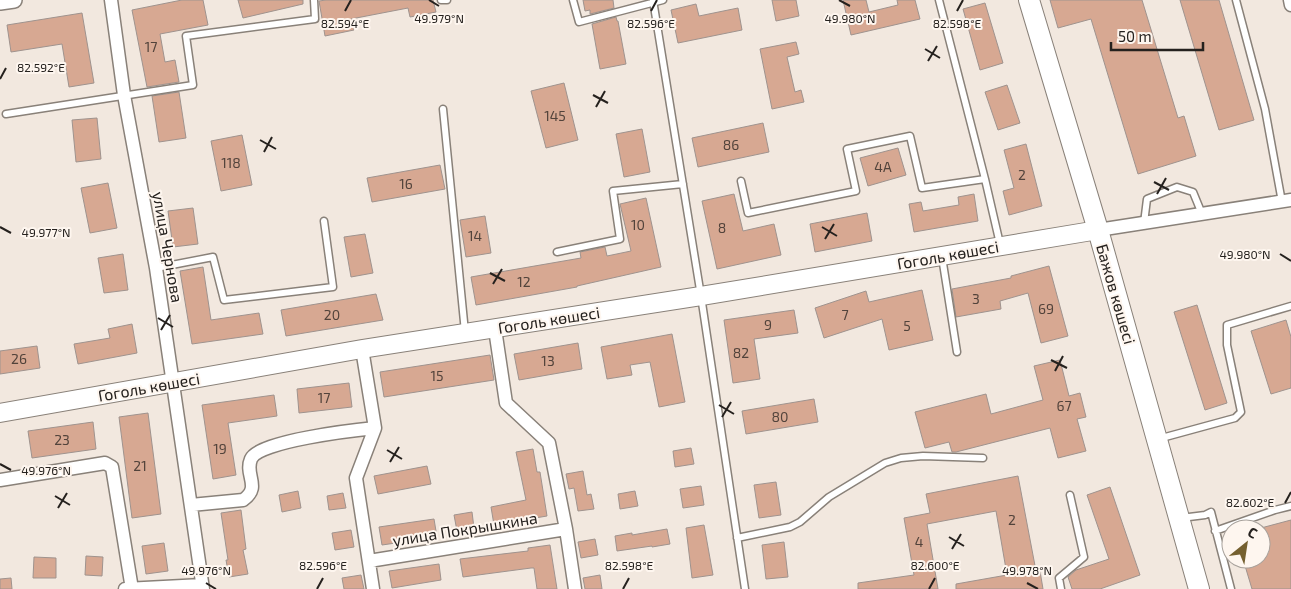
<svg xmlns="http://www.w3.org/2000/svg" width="1291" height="589" viewBox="0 0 1291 589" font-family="'Exo 2',sans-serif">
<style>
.building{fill:#d7a892;stroke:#9f938e}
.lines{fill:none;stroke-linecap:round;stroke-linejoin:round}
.service-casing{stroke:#898179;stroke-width:9}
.minor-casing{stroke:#898179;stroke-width:15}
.tertiary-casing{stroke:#898179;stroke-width:18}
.secondary-casing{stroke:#898179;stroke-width:20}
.primary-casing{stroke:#898179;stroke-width:22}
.service{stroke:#fff;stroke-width:6}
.minor{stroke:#fff;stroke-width:12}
.tertiary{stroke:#fff;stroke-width:15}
.secondary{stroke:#fff;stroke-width:18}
.primary{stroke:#fff;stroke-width:20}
.ticks{fill:none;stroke:#25211e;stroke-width:2}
.labels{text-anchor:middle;stroke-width:4;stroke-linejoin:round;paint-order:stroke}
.number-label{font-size:14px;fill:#52433b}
.street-label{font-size:16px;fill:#25211e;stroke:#fef6ef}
.ticks-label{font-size:12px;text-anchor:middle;fill:#25211e;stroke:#fef6ef;stroke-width:4;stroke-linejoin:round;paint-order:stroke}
</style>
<rect width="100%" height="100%" fill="#f2e8df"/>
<path class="building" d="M182,0H203L208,25L160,34L165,62L175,60L179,82L147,87L132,10Z
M238,0H303V4L243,18Z
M326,0H433L436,12L410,17L408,8L351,19L354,30L325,36L319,1Z
M583,0H613L614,8L590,14V10L585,11Z
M772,0H796L799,16L776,21Z
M843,0H866L869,12L898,5L897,0H915L920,19L851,35Z
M1050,0H1142L1178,118L1184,116L1196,156L1138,174L1091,19L1058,28Z
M1180,0H1219L1254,120L1219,130Z
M985,3L1003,63L980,70L963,9Z
M696,4L699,16L738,8L742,30L678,43L671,10Z
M82,13L94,83L69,87L62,44L11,52L7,25Z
M616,17L617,21H618L626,64L600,69L592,24Z
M796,42L799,54L787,57L795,92L801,90L804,102L772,109L760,49Z
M564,83L578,140L546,148L531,91Z
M1007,85L1020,123L998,130L985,92Z
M179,92L186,138L159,142L152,96Z
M97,118L101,159L76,162L72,120Z
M763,123L769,152L698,167L692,138Z
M642,129L650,172L624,177L616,134Z
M242,135L252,185L221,191L211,141Z
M1026,144L1042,206L1009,215L1003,191L1014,188L1004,150Z
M898,148L906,175L868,186L860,158Z
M440,165L445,189L372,202L367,178Z
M108,183L117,228L90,233L81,188Z
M734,194L743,231L774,224L781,255L717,269L702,201Z
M974,194L978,221L914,232L909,204L921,202L923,211L959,205L958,197Z
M646,198L661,267L577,286V287L476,305L471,277L581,258L580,252L605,247L607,256L631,251L620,204Z
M193,208L198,244L173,247L168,211Z
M867,213L872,241L815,252L810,224Z
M485,216L491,253L466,257L460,220Z
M365,234L373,273L351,277L344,237Z
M123,254L128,290L104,293L98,258Z
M1049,266L1068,336L1041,343L1028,293L1000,301L1001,309L956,317L952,289L1011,278V276Z
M203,267L211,320L259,313L263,334L192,344L180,271Z
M922,290L933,340L889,350L882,319L824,338L815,308L866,291L869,302Z
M376,294L383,320L286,336L281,310Z
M1197,305L1227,403L1205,410L1174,312Z
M794,310L798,333L754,339L760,379L733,383L724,320Z
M1286,320L1291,337V388L1271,394L1251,331Z
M132,324L137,353L78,364L74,344L110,338L108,329Z
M672,334L685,402L659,407L650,362L630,365L632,375L607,379L601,347Z
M578,343L582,369L519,380L514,354Z
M37,346L40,368L0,374V351Z
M490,355L494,380L384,397L380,372Z
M1060,360L1069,396L1080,393L1086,417L1077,419L1086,451L1058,458L1050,428L956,452H952L949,442L925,448L915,412L986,394L991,414L1043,400L1034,366Z
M349,383L352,407L299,413L297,389Z
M274,395L277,416L228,423L236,475L213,479L202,405Z
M814,399L818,422L746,434L742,411Z
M148,413L161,514L132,518L119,417Z
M93,422L96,449L32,458L28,431Z
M691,448L694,464L675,467L673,451Z
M533,449L537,472H540L547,516L494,525L491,507L526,500L516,452Z
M427,466L431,484L378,494L374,476Z
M583,471L587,495L591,494L594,509L578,511L574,488L569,489L566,474Z
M1018,476L1036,571H1040L1043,589H956V584L1007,575L996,511L927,524L938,589H858V583L914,575L904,518L930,513L926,494Z
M776,482L781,515L759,518L754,485Z
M701,486L704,505L683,508L680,489Z
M1110,487L1140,575L1100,589H1072L1068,577L1076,570L1109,559L1087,495Z
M298,491L301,508L282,512L279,495Z
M635,491L638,506L620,509L618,494Z
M343,493L346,508L329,510L327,496Z
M241,510L246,549L243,550L248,574L229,577L226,560H228L221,513Z
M472,512L474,528L457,531L454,515Z
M434,519L437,537L382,545L379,527Z
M1291,520V589H1252L1243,559H1261V528Z
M704,525L713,575L692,578L686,528Z
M667,529L670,544L652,547V546L617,551L615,536L632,533V535Z
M351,530L354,547L335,550L332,533Z
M595,539L598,555L581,558L578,542Z
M784,542L788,577L766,579L762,545Z
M164,543L168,571L146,574L142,546Z
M550,545L557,589H537L534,568H531L463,577L460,559L528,551V548Z
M86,556L103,557L102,576L85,575Z
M34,557L56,558V578H33Z
M439,564L441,580L392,588L389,571Z
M361,575L364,589H344L342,578Z
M600,575L602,589H585L583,578Z
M11,578L12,589H0V579Z"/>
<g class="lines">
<g class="service-casing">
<path id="service" d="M441,0H447
M573,0L579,22L663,0
M653,0L701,296L745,589
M939,0L985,179
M1236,0L1265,109L1282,202
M443,109L465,332
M6,114L193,85L186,36L315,19L314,0
M741,181L748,213L856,191L847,149L910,136L922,188L985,179L1000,244
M1144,223L1147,199L1177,187L1193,192L1202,214
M557,252L620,239L613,191L683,184
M942,257L957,352
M156,268L213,257L224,300L333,287L324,221
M1158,439L1235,418L1241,412L1227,345V325L1291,306
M1181,518L1205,515L1211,512L1231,589
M1215,531L1275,510L1291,506
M737,538L790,527L800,522L829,497L885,463L901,458L923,456L983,458
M1061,589L1059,578L1084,557L1070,495"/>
</g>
<g class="minor-casing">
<path id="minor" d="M111,0L124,95L156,268L203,589
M1290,0L1291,5
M1098,230L1291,200
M495,329L506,403L549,443L566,529L575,589
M362,349L375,428L356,478L373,589
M0,480L105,463L112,467L132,589
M191,505L243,500C262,487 244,475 251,459C258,441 355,430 375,428
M369,561L566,529
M125,589L202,585"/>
</g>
<g class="tertiary-casing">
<path id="tertiary" d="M0,2L14,0"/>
</g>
<g class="secondary-casing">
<path id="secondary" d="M0,413L362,349L701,296L1098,230"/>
</g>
<g class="primary-casing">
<path id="primary" d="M1029,0L1098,230L1199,589"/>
</g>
<use href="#service" class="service"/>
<use href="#minor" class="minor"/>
<use href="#tertiary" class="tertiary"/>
<use href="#secondary" class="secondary"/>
<use href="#primary" class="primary"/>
</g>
<path class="ticks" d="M429,0L439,6M839,0L850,6M345,11L351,0M651,11L657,0M957,11L963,0M925,49L940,58M928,61L937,46M0,79L6,68M593,95L608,103M596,107L605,91M260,140L276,149M264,152L272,137M1154,182L1169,190M1157,194L1166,178M0,227L11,233M822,227L837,236M825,239L834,224M1280,254L1291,261M490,273L505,281M493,284L502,269M158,318L173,327M161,330L170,315M1051,360L1067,368M1055,371L1063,356M719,405L734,414M722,417L731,402M387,450L402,459M390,462L399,447M0,464L11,470M55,496L70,505M1285,503L1291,492M58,508L67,493M949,537L964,546M952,549L961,534M206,583L216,589M1027,583L1038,589M317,589L323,578M623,589L629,578M929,589L935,578"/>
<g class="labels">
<g class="number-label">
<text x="151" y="52">17</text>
<text x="555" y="121">145</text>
<text x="731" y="150">86</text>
<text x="231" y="168">118</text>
<text x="883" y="172">4А</text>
<text x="1022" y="180">2</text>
<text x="406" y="189">16</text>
<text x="638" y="230">10</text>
<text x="722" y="233">8</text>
<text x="475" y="241">14</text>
<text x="524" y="287">12</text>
<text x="976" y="304">3</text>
<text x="1046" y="314">69</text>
<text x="332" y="320">20</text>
<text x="845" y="320">7</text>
<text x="768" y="330">9</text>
<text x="907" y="331">5</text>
<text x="741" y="358">82</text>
<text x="19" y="364">26</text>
<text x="548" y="366">13</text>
<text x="437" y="381">15</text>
<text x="324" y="403">17</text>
<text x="1064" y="411">67</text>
<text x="780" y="422">80</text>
<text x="62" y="445">23</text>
<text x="220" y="454">19</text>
<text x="140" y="471">21</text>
<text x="1012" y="525">2</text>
<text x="919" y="547">4</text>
</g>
<g class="street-label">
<text transform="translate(168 247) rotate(80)" y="6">улица Чернова</text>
<text transform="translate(948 255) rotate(-10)" y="6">Гоголь көшесі</text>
<text transform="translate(1116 294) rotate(74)" y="6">Бажов көшесі</text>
<text transform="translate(549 320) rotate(-9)" y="6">Гоголь көшесі</text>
<text transform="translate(149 387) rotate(-10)" y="6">Гоголь көшесі</text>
<text transform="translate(465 529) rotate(-9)" y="6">улица Покрышкина</text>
</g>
</g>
<g class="ticks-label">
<text x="439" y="23">49.979°N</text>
<text x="850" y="23">49.980°N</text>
<text x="345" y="28">82.594°E</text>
<text x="651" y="28">82.596°E</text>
<text x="957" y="28">82.598°E</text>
<text x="41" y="72">82.592°E</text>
<text x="46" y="237">49.977°N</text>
<text x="1245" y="259">49.980°N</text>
<text x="46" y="475">49.976°N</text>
<text x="1250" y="507">82.602°E</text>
<text x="323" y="570">82.596°E</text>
<text x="629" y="570">82.598°E</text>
<text x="935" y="570">82.600°E</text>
<text x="206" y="575">49.976°N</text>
<text x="1027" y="575">49.978°N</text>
</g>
<g transform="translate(1246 544) rotate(30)"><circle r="24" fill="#fef6ef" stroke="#a7a19b"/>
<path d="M0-4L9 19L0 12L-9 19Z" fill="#75602f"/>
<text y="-8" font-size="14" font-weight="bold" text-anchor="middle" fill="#25211e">С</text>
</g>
<path d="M1111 42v8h92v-8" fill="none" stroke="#25211e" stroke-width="2.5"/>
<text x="1118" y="42" font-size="15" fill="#25211e" stroke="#fef6ef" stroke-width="4" paint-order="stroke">50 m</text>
</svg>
